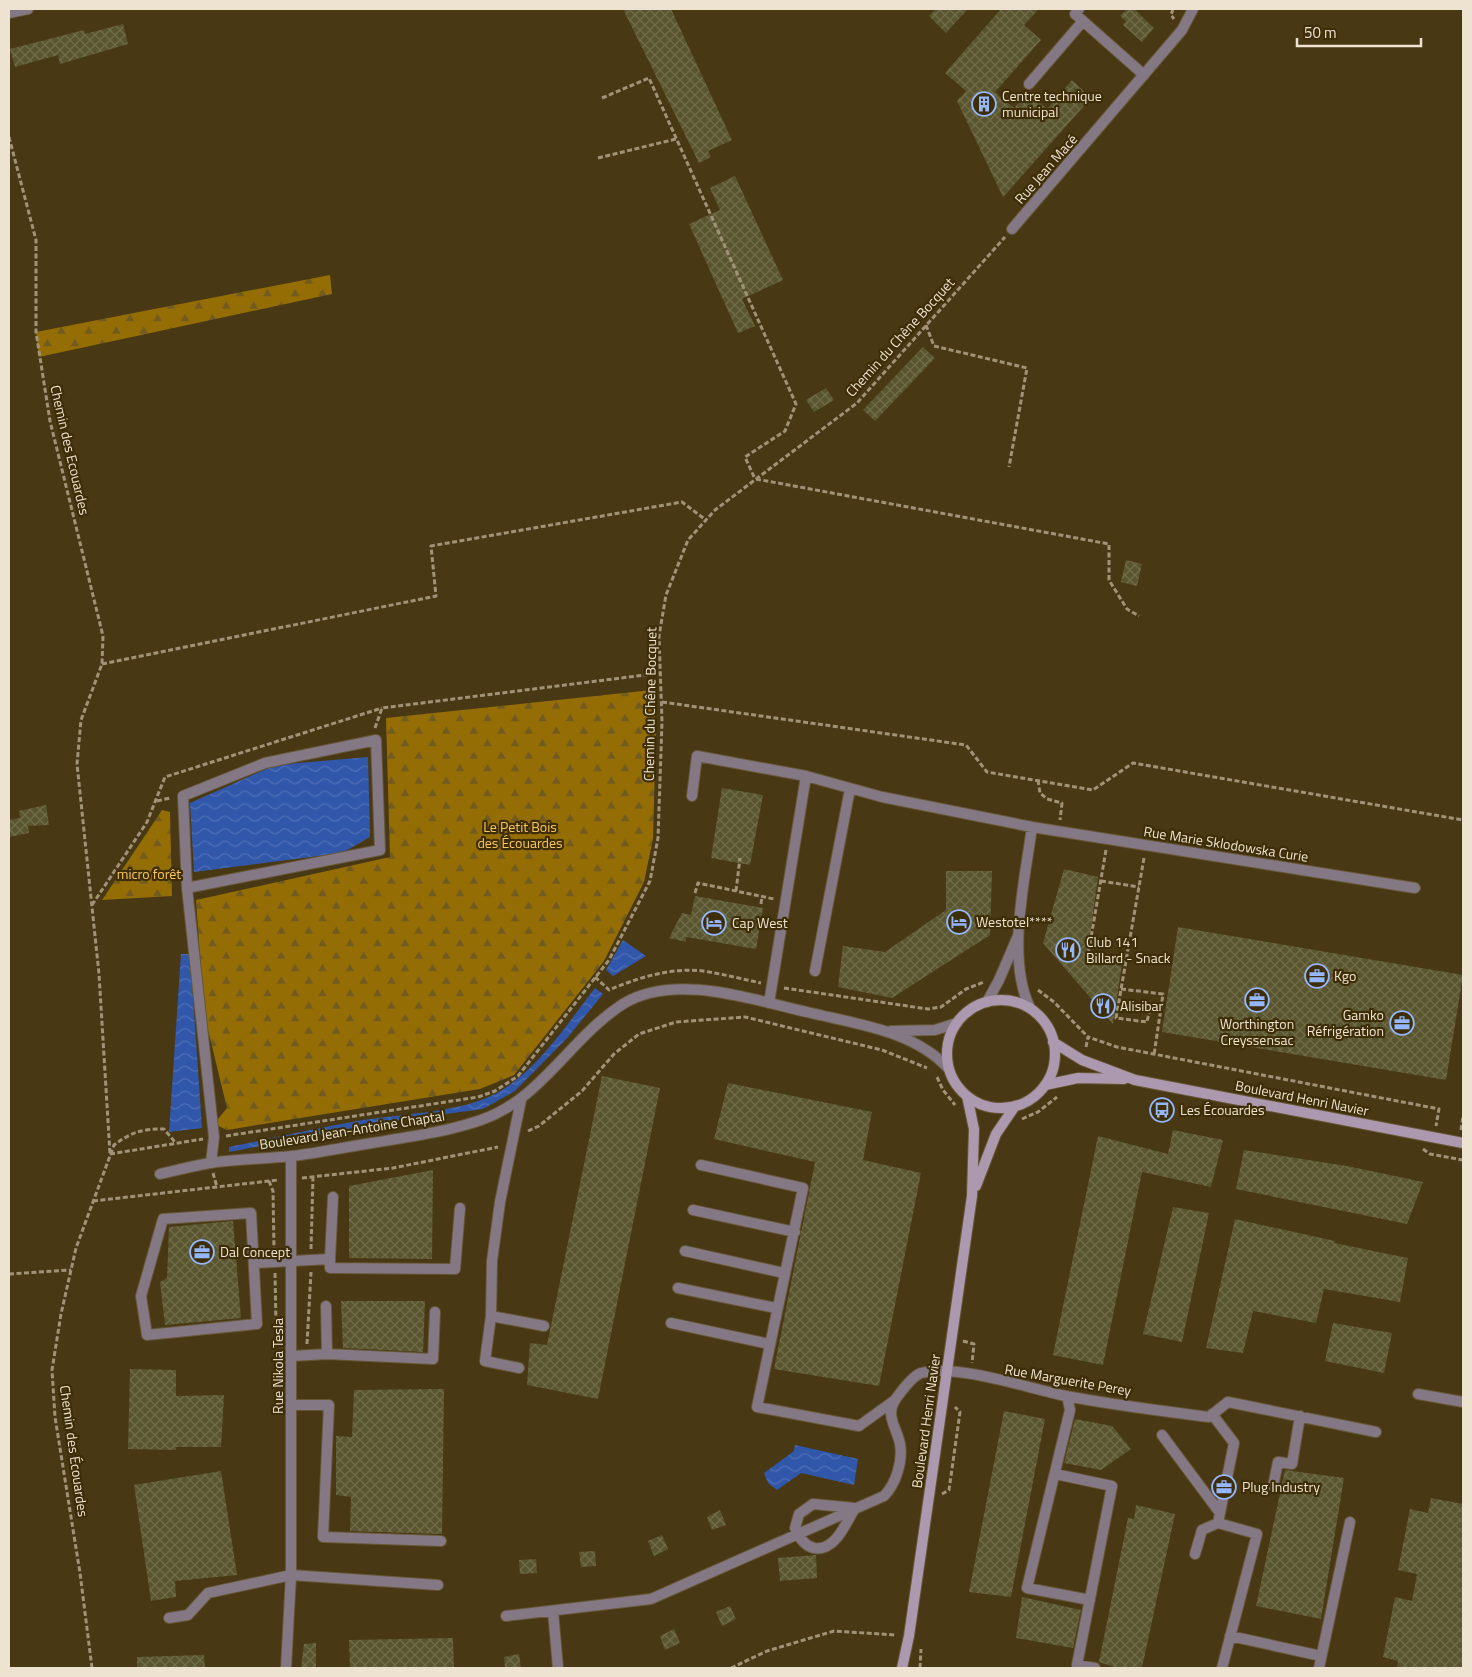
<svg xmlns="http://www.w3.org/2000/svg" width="1472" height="1677" viewBox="0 0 1472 1677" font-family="'Titillium Web',sans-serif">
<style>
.forest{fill:url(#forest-firs)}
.water{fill:url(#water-waves)}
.building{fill:url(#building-cross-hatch)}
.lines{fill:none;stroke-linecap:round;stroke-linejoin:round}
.lane-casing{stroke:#675736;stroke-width:12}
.street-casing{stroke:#675736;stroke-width:12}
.secondary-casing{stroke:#675736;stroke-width:12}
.path{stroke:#a09378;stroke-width:3;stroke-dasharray:5 2.5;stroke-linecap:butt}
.lane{stroke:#847885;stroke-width:10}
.street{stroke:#847885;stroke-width:10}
.secondary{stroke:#ad99af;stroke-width:10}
.labels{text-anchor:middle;stroke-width:4.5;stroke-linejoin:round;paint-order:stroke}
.poi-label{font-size:14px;fill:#eee3d0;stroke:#3e2e08;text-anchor:start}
.street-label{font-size:14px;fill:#eee3d0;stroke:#3e2e08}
.park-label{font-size:14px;fill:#fcc85c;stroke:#3e2e08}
</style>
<defs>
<pattern id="forest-firs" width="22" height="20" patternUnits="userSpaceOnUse" patternTransform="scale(1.25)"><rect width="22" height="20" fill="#946d05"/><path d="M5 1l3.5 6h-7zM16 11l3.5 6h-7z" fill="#715b1f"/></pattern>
<pattern id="water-waves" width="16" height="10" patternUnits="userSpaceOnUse" patternTransform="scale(1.25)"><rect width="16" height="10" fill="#3157ab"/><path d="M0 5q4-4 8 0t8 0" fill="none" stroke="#4f6fb6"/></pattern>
<pattern id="building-cross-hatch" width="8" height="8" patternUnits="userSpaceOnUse" patternTransform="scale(1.25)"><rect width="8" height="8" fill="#59552e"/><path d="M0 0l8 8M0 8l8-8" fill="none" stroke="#716d4b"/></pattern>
</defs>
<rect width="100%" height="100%" fill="#493814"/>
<path class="forest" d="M330,275L332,294L39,357L36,332Z
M652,690L656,727L653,839L644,882L604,961L514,1075L480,1089L227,1130L214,1124L227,1108L208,1030L201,971L196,900L390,857L386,718Z
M162,810L170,812L172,896L102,900Z"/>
<path class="water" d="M368,757L370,837L342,853L194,872L190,803L275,765Z
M623,940L646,956L613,976L606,970Z
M181,954H190L202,1128L169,1132Z
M595,988L603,994L568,1037L515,1091L483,1109L386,1122L229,1152V1147C273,1138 318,1128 363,1120C402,1114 463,1112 497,1093C538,1070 567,1024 595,988Z
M795,1445L858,1459L854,1485L801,1473L777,1490L768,1483L764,1473L794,1451Z"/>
<path class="building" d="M623,9H671L732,140L708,151L711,157L699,163Z
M936,9H968L946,33L929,16Z
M1001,9H1039L1024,25L1041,40L995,92L1014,108L1028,92L1047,109L1072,80L1091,98L1003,197L957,101L966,91L945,73Z
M1127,9H1134L1154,28L1142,42L1123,25L1126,21L1120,16Z
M123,24L128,44L60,64L58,55L15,67L10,49L84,30L85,34Z
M735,176L783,280L742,299L755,326L738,333L689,224L720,210L710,188Z
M923,347L935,358L875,421L863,410Z
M826,388L834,400L814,412L806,400Z
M1126,560L1142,564L1137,586L1121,582Z
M722,788L763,795L750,865L711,858Z
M46,805L49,825L28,826L29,833L9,837V820L20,818L19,811Z
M1064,869L1098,877L1087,957L1122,964L1113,1024L1043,943Z
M946,871H992L990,935L892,998L838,987L843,946L885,952L946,910Z
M695,896L763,908L756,949L686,937V942L669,938L682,913L691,915Z
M1178,927L1463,975L1446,1080L1162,1032Z
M602,1076L660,1088L598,1399L527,1385L530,1343L547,1345Z
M728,1083L872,1112L863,1160L921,1173L879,1386L774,1369L815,1162L714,1139Z
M1173,1130L1223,1140L1211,1187L1142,1172L1103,1365L1053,1355L1098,1136L1168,1154Z
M1244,1150L1347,1166L1423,1182L1407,1224L1236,1189Z
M433,1170L432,1259L349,1258V1186Z
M1173,1207L1209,1213L1182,1342L1143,1334Z
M1235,1219L1335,1241L1334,1243L1408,1258L1400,1302L1324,1289L1316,1323L1253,1311L1243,1353L1206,1348Z
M233,1221L241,1318L165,1325L160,1282L167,1278L169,1227Z
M341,1301H425L423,1352L343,1348Z
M1333,1323L1392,1333L1384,1373L1325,1361Z
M130,1369L176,1370V1396L224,1395L221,1447H176V1450L128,1449Z
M444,1389L442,1534L350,1531L351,1497L336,1495V1436L352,1437L354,1390Z
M1004,1411L1045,1419L1011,1597L969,1592Z
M1075,1419L1112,1426L1131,1449L1101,1470L1064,1463Z
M1285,1470L1344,1478L1321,1619L1256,1606Z
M221,1471L237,1575L175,1581L176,1597L151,1601L134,1485Z
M1431,1498L1463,1504V1668H1397L1398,1661L1383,1657L1395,1597L1412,1601L1417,1574L1398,1570L1410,1509L1428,1513Z
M1136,1505L1175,1514L1142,1668H1117L1099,1662L1128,1518L1134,1519Z
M720,1510L726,1525L712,1530L707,1517Z
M662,1535L668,1549L654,1556L648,1541Z
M595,1551L596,1566L581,1567L579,1552Z
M816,1555L817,1578L780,1581L778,1558Z
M536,1559L537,1573L520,1574L519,1560Z
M1022,1597L1081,1610L1073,1648L1016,1638Z
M730,1606L736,1619L722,1626L716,1612Z
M674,1629L680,1643L665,1650L660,1636Z
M453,1638L454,1668H350L349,1640Z
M316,1643V1668H301L304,1644Z
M519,1654L521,1668H505L504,1657Z
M204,1655L205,1668H137V1657Z"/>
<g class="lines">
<g class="lane-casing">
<path id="lane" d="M1079,9L1075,14L1144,75
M1029,84L1083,21
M806,776L882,797L1032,827L1415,888
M692,796L697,756L806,776L769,1003
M187,888L380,850L376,740L265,763L183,796L187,888L214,1137L211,1163
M815,971L850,789
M987,1002L999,980L1018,936
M1030,1008C1006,958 1025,880 1032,827
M701,1165L803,1188L757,1407L859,1426L895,1400
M693,1210L795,1232
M251,1213L257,1324L147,1335L141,1296L163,1219Z
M685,1251L784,1273
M330,1259L333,1197
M255,1263L330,1259V1268L455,1269L460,1208
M678,1288L776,1308
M491,1316L544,1326
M671,1323L769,1344
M327,1354L433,1359L435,1312
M292,1356L327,1354L326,1306
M519,1368L485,1361L491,1316L492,1261L500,1202L521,1100
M1418,1394L1463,1402
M1067,1396L1070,1410L1027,1588L1090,1600
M292,1405H329L323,1537L441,1541
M1212,1414L1234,1443L1218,1523L1257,1534L1222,1668
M1162,1435L1220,1513
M1055,1474L1112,1486L1077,1665L1095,1668
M1273,1486L1278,1462L1292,1464L1300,1416
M813,1504L855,1508C846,1523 835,1552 814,1548C804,1546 799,1537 795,1528L799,1514Z
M1195,1554L1202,1530L1218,1523
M553,1611L558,1668
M506,1616L651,1599L884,1496C896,1484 903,1461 900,1444C897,1428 885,1416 895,1400C900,1393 912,1376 921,1373C960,1364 1026,1388 1066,1396C1113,1405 1162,1411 1209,1417L1228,1402L1376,1432
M169,1618L188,1615L208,1593L291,1575L438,1585
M1230,1636L1321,1656
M286,1668L291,1575
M1319,1668L1350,1522"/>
</g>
<g class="street-casing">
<path id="street" d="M9,13L28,9
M1012,229L1182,30L1193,9
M891,1031L935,1030L957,1023
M291,1156V1575
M160,1174C177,1170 193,1166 210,1163C237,1159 265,1159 292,1156C319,1153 345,1147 372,1143C409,1137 446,1132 481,1120C542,1099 570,1038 623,1004C674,972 753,1000 807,1012C855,1024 913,1030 948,1068"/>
</g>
<g class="secondary-casing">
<path id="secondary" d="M947 1054a54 54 0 1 1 108 0a54 54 0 1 1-108 0Z
M1053,1042L1082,1060L1135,1080L1463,1143
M1045,1085L1078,1078L1124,1079
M976,1186L996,1134L1015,1106
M902,1668L909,1636L972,1196L974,1129L967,1096"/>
</g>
<path class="path" d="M1173,9L1171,15L1174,19
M602,98L649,78L796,404L785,431L745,457L755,479
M9,137L36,240V332L50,421L103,636L102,664L81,720L77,764L99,974L110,1154
M598,158L676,139
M926,325L934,346L1027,368L1009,467
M756,479L1109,544V580L1127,609L1139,616
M102,664L436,596L431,546L682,502L706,520
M662,702L966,745L987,772L1093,790L1133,763L1463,820
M375,728L382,708L661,673
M1038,780L1040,793L1047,799L1062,803L1060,820
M157,801L170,798
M1106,850L1088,955L1125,962
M1144,858L1116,1018L1147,1022L1150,1008
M1101,881L1139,887
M736,891L740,858
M695,893L698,883L774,899
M761,904L762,896
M92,905L147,822L165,777L382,708
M595,977L609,990C637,978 672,967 703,971C723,974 742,979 761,983
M784,988L928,1009L941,1007L966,989L984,982
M1121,989L1163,994L1154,1055
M1038,990L1054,1002L1088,1037
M1119,1001L1161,1009
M1086,1047L1088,1037L1117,1047L1439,1109L1436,1126
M937,1077L943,1090L955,1105
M1022,1119L1038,1112L1057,1097
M1461,1130L1463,1116
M528,1131L539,1126L582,1091L614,1054L639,1034L676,1022L745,1017L882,1050L927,1068
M226,1136L478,1097L495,1091L518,1076L609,960L650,881L658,838L662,722L659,636L666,595L688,540L715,510L857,403L1005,237
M1423,1149L1430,1154L1463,1160
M110,1154L203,1139
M213,1173L217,1187
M302,1178L393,1168L498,1147
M269,1181L273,1191L274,1249
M93,1201L278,1180
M311,1249L313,1177
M275,1273L276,1326
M9,1274L71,1270
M963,1341L974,1344L972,1363
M307,1344L311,1272
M942,1494L949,1490L960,1412L955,1407
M92,1668L80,1573L55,1417L52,1370L61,1314L76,1248L114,1145C132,1132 141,1129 164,1129L175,1142
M731,1668L767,1651L834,1631L896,1635
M920,1668L921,1649"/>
<use href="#lane" class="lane"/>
<use href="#street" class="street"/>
<use href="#secondary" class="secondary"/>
</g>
<defs>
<g id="building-ring" transform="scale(1.25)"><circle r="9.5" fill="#3e2e08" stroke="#94b7fd" stroke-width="1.5"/><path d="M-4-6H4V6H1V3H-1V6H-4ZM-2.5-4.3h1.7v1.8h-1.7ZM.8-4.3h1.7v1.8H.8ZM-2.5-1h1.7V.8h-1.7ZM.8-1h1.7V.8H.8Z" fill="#94b7fd"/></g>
<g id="hotel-ring" transform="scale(1.25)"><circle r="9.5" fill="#3e2e08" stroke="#94b7fd" stroke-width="1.5"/><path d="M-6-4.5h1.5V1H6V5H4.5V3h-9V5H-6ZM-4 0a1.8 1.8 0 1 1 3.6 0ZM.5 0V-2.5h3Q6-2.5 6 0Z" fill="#94b7fd"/></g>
<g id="restaurant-ring" transform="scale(1.25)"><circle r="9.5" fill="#3e2e08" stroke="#94b7fd" stroke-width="1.5"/><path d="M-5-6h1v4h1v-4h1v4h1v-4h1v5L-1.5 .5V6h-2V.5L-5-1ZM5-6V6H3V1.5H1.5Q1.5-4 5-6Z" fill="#94b7fd"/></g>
<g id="office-ring" transform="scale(1.25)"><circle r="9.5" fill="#3e2e08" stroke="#94b7fd" stroke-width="1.5"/><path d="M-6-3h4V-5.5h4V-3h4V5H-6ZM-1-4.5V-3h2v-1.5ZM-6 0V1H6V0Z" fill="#94b7fd"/></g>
<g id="bus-ring" transform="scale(1.25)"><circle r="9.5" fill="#3e2e08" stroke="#94b7fd" stroke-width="1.5"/><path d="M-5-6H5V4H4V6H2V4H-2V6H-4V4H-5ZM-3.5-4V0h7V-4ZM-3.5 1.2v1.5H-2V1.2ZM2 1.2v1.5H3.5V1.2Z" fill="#94b7fd"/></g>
</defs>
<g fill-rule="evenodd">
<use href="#building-ring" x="984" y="104"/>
<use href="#hotel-ring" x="959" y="922"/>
<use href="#hotel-ring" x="714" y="923"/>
<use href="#restaurant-ring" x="1068" y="950"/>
<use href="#office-ring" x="1317" y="976"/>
<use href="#office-ring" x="1257" y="1000"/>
<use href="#restaurant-ring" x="1103" y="1006"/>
<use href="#office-ring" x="1402" y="1023"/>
<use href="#bus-ring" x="1162" y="1110"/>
<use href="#office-ring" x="202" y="1252"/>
<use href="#office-ring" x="1224" y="1487"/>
</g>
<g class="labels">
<g class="poi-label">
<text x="1002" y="101">Centre technique<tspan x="1002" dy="16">municipal</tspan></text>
<text x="976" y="927">Westotel****</text>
<text x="732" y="928">Cap West</text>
<text x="1086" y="947">Club 141<tspan x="1086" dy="16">Billard - Snack</tspan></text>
<text x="1334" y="981">Kgo</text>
<text x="1120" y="1011">Alisibar</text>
<text x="1384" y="1020" text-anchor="end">Gamko<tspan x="1384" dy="16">Réfrigération</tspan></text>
<text x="1257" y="1029" text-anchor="middle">Worthington<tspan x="1257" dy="16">Creyssensac</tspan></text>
<text x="1180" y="1115">Les Écouardes</text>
<text x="220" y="1257">Dal Concept</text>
<text x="1242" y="1492">Plug Industry</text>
</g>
<g class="street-label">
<text transform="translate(1046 169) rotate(-49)" y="5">Rue Jean Macé</text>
<text transform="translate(900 337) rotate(-48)" y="5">Chemin du Chêne Bocquet</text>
<text transform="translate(70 450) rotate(77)" y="5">Chemin des Ecouardes</text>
<text transform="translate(650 704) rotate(-89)" y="5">Chemin du Chêne Bocquet</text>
<text transform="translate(1226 844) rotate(9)" y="5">Rue Marie Sklodowska Curie</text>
<text transform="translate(1302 1098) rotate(11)" y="5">Boulevard Henri Navier</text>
<text transform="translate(352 1130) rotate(-9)" y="5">Boulevard Jean-Antoine Chaptal</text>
<text transform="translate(278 1366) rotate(-90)" y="5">Rue Nikola Tesla</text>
<text transform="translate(1068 1380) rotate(10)" y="5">Rue Marguerite Perey</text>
<text transform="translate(926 1421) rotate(-82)" y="5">Boulevard Henri Navier</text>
<text transform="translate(74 1451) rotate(82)" y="5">Chemin des Écouardes</text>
</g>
<g class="park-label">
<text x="520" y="832">Le Petit Bois<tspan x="520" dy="16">des Écouardes</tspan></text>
<text x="149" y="879">micro forêt</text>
</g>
</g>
<rect width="1472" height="1677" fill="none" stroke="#eee3d0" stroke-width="20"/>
<path d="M1297 38v8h124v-8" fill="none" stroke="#eee3d0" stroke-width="2.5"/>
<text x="1304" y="38" font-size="15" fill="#eee3d0" stroke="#3e2e08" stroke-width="4" paint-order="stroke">50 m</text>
</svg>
